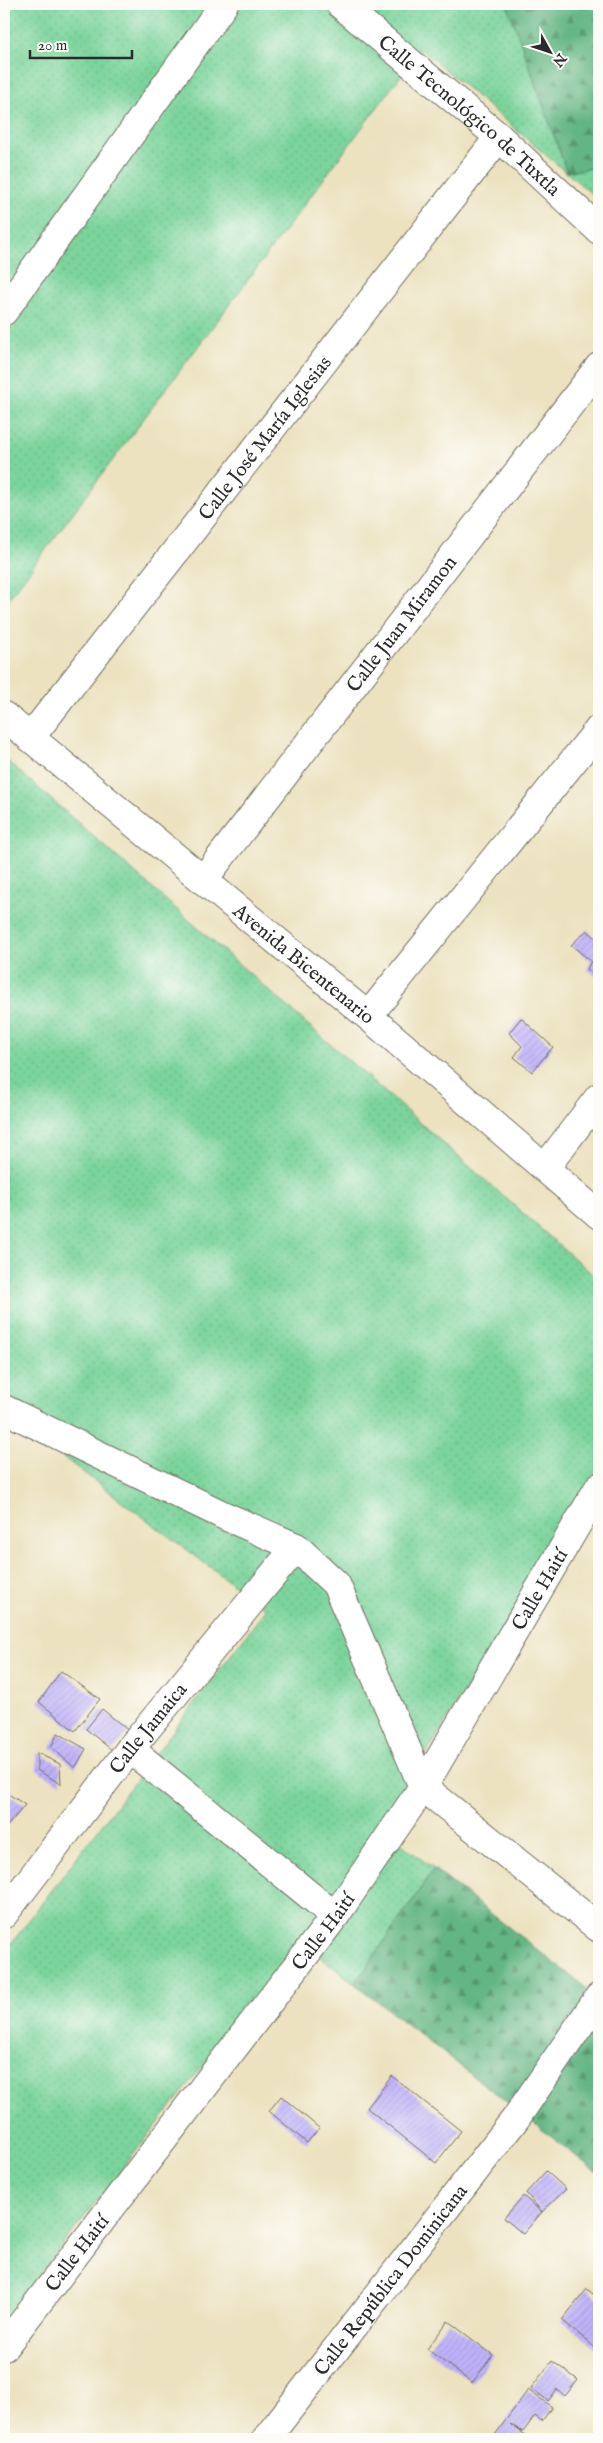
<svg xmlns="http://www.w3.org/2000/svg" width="603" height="2443" viewBox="0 0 603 2443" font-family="'IM FELL English',serif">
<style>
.grass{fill:url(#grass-dots);stroke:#528063}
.forest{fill:url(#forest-firs);stroke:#477057}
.building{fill:url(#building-hatch)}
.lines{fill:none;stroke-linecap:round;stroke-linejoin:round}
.minor-casing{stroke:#6f6b5f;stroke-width:30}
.minor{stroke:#fff;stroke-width:28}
.labels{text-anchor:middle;stroke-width:5;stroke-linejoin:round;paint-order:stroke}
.street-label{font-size:20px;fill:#2b2b2b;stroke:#fdfcf7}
</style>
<defs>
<pattern id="grass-dots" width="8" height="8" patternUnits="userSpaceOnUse" patternTransform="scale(1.25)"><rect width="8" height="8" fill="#7ad49b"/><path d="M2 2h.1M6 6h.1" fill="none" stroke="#6ab686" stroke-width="1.8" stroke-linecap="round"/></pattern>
<pattern id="forest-firs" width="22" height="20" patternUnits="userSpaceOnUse" patternTransform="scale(1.25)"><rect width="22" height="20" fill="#63b683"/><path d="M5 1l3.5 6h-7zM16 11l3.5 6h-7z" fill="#52946b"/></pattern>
<pattern id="building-hatch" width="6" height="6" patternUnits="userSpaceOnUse" patternTransform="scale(1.25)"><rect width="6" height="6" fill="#c0b2fa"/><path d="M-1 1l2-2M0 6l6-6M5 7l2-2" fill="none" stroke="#a599d6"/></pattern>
</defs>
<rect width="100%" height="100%" fill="#fdfcf7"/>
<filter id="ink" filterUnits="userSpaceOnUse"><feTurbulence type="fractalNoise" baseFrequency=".02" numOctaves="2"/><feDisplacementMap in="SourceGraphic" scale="10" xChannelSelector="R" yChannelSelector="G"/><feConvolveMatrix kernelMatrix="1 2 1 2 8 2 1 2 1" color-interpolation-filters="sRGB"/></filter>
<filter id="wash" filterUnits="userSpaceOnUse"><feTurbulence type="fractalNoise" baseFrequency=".0096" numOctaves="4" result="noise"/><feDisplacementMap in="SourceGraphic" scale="20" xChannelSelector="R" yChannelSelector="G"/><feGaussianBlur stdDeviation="1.12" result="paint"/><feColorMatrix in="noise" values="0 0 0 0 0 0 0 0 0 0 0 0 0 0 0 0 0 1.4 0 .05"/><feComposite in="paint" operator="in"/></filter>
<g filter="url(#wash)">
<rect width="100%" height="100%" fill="#ece2c0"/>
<path class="grass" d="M4,4H507L567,172L599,167V200L421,49L4,605Z
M4,758L599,1280V1471L381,1828L434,1869L355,1984L301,1942L4,2319V1953L266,1609L4,1413Z"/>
<path class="forest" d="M507,4H599V167L567,172Z
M434,1869L599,1998V2174L355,1984Z"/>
<g id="blocks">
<path class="building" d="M587,930L599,941V979L587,969L591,961L571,945Z
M521,1018L553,1047L532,1072L514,1057L522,1046L509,1033Z
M61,1671L100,1699L75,1731L39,1702Z
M102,1709L129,1731L113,1751L86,1729Z
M58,1733L86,1749L75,1768L51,1747Z
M37,1753L60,1764L61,1784L37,1770Z
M4,1791L25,1805L4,1830Z
M392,2076L461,2131L436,2163L367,2108Z
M281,2096L319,2128L307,2143L269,2111Z
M546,2171L566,2189L542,2212L526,2193Z
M523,2196L542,2212L523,2234L504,2218Z
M587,2289L599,2299V2351L562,2320Z
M448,2321L493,2355L472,2383L427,2349Z
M552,2361L578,2380L565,2396L557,2389L548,2401L531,2388Z
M528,2390L552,2407L542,2421L535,2416L523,2432L510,2424L531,2439H492Z"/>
</g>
</g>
<g filter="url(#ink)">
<use href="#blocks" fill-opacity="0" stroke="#6f6b5f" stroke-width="1"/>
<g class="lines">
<g class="minor-casing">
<g id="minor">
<path id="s1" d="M340,4L499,137L599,230"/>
<path d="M4,311L224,4"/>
<path id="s2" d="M4,716L368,1016L599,1215"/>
<path id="s3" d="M30,738L499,137"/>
<path id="s4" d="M203,880L599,367"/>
<path d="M368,1016L599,729"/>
<path d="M545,1168L599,1097"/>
<path d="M4,1409L227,1517L296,1547L336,1584L423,1787L599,1928"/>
<path d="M130,1749L335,1916"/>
<path id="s5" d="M4,1914L130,1749L296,1547"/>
<path id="s6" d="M4,2347L335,1916L423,1787L599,1487"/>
<path id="s7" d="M266,2439L516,2118L599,1997"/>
</g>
</g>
<use href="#minor" class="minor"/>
</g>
</g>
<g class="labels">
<g class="street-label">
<text dy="7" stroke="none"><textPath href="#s1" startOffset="171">Calle Tecnológico de Tuxtla</textPath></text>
<text dy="7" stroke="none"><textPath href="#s3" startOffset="381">Calle José María Iglesias</textPath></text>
<text dy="7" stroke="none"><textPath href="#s4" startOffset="324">Calle Juan Miramon</textPath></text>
<text dy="7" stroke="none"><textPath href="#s2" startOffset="389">Avenida Bicentenario</textPath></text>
<text dy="7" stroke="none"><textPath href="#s6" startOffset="929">Calle Haití</textPath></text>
<text dy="7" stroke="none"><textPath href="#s5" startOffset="235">Calle Jamaica</textPath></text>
<text dy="7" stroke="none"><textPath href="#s6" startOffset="524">Calle Haití</textPath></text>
<text dy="7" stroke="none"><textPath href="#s6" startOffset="119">Calle Haití</textPath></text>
<text dy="7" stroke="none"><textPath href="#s7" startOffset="202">Calle República Dominicana</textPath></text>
</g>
</g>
<rect width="603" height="2443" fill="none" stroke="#fdfcf7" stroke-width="20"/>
<g transform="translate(550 52) rotate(130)" stroke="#fdfcf7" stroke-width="4" paint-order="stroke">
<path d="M0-4L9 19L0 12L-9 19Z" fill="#2b2b2b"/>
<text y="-8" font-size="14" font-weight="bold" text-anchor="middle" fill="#2b2b2b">N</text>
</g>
<path d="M30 50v8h102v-8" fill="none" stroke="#2b2b2b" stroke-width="2.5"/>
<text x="38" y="50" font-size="15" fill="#2b2b2b" stroke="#fdfcf7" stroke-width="4" paint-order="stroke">20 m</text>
</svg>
